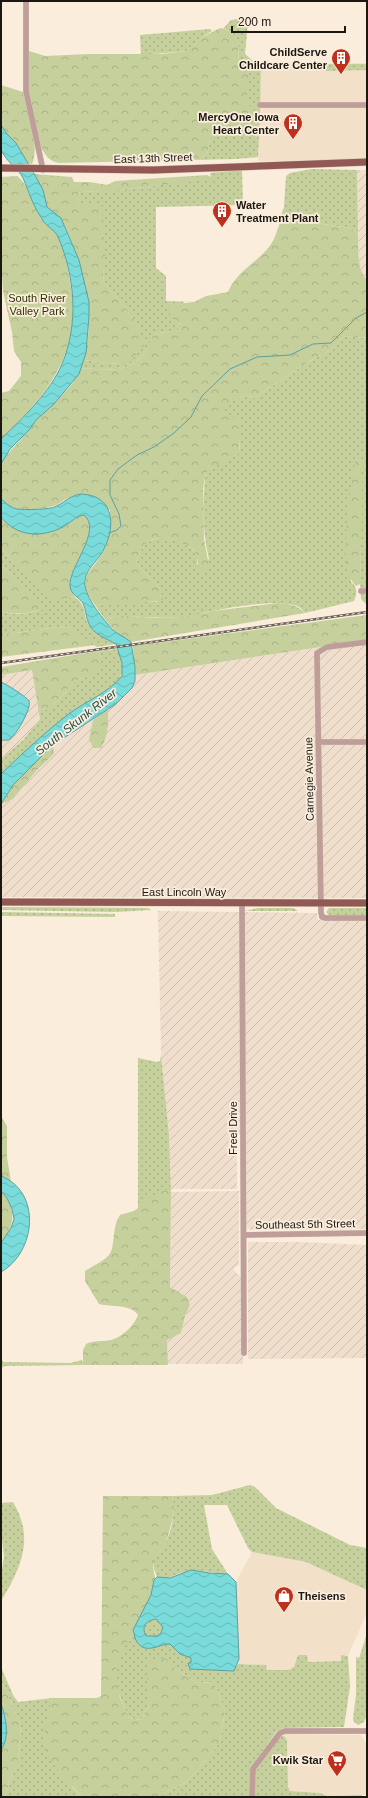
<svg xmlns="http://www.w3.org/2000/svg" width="368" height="1798" viewBox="0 0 368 1798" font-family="Arial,sans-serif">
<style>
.built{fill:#f2e0c9}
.industrial{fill:url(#industrial-furrows)}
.grass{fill:url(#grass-dots)}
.forest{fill:url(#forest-crowns)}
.water{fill:url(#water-waves);stroke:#5da09e;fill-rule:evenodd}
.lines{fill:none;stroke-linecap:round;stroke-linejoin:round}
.stream{stroke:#5da09e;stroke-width:1}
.minor-casing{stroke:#d6cbbc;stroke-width:6}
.major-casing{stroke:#d6cbbc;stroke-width:8}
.minor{stroke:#bf9d99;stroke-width:5.5}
.major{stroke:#925853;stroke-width:7}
.rail-casing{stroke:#696258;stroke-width:2.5}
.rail{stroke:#faeddc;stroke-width:1;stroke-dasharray:3;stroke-linecap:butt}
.labels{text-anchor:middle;stroke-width:3.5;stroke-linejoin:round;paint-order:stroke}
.poi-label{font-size:11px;font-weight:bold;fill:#1b1711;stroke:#faeddc;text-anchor:end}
.street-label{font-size:11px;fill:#1b1711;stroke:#faeddc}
.park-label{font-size:11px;fill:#2e3500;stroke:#faeddc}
.water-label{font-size:12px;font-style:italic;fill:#224f4f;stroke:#faeddc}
</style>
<defs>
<pattern id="industrial-furrows" width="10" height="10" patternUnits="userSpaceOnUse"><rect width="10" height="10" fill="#f0decd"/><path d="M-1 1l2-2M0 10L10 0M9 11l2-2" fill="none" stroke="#cdbeaf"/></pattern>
<pattern id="grass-dots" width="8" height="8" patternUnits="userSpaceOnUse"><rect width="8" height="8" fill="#c5d09d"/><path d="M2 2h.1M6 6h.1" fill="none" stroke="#a9b286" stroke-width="1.8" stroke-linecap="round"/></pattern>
<pattern id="forest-crowns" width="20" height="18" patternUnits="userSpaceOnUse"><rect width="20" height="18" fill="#c5d09d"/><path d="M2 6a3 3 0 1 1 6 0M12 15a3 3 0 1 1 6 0" fill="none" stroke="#a9b286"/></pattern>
<pattern id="water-waves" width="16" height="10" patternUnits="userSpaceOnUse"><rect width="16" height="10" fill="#79dbda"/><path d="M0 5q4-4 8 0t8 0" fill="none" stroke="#68bbba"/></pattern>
</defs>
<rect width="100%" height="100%" fill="#faeddc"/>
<path class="built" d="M367,63V160L258,161L261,64Z
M252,1552L306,1562L367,1589V1612L348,1656L346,1655L341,1661L307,1662V1655L297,1658L294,1667L289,1670H266V1665L238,1664L236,1582Z
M284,1734L361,1735L366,1744L367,1795L327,1796L320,1793L290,1791L288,1787L287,1741L281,1735Z"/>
<path class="industrial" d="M357,170H367V280L363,277L359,263Z
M367,640V898L1,897V804L13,799L37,770L54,754L53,745L93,720L91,729L108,731V709L123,698L132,688L135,675Z
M32,670L40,719L23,740L1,759V675Z
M158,911L317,913L318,920H367V1229L251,1230L246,1227L245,1134H237V1189H171L169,1135L161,1055Z
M239,1191V1265L234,1268V1271L244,1279L243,1364H168L167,1339L181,1333L185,1316L190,1305L187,1297L170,1287L171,1192Z
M248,1242H300L367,1245V1358L248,1359Z"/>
<path class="grass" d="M242,18L248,23L245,54L253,61L261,64L260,115L250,108L244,97L249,73L241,68C236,54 243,32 223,29L231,20Z
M210,29L212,31L201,38L187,51L141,55L140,35Z
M319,64H367V70L325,71V70H319Z
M228,116H235L243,129L252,138L259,137L258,157L236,159L193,160L207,155L211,134L214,129L222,132Z
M312,169L357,170L358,233L350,228L296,220L286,211L280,218L284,207L286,176L290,173Z
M242,170L243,205L156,207V268L166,276V301L194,302H184L174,320L182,325L181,329C173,333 158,331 154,335C151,339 148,349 144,354C128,375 104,369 81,368L83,360L119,364L139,331L134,319L103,281L104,270L99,204H81L79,203L78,195L80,192C125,191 168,184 211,177L210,173Z
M346,336L367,338V605L361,599L360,584L362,461L351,582C358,588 357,593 354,601L305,613C302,609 299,606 293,605C274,600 233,607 213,611C203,612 194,617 183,617C157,619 130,615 104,618L95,605L139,601L157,602L161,590L136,563C139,554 142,543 152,540C167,534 189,543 198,555L197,565L209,559C202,531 202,500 206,471L239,453C241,433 236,422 222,408C232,400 241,394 254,398L308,362L334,348L340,339Z
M1,547L14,564L61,600L75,597C88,607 82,614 89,625C95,634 107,639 116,644L97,647L65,626L1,635V611C15,616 29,614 43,609L12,574L1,566Z
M117,649C123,662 126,672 116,683L49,730L1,774V759L23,740L40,719L38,707L45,710L58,701L75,681L88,676L101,657L98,651Z
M1,907L148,908L151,910L115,912L2,910Z
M258,908H293L298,911H245Z
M329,908H367V916L329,915L326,912Z
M1,912L115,914V917L1,916Z
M161,1055L169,1135L171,1192L165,1190L138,1209V1058L157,1062L160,1061Z
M1,1356L3,1362L70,1363L82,1360L83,1365L5,1366L1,1368Z
M250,1485L255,1487L276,1508L350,1545L367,1548V1590L306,1562L252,1552L248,1548L227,1505H204L212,1549L228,1574C213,1573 199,1570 184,1572C174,1574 168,1581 157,1577C155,1571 151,1563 155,1556C157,1553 161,1551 163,1547C172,1533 176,1511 172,1496L212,1495Z
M13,1502C35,1538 21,1568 1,1601V1575L4,1556L1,1532V1503Z
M148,1600L191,1658V1663H188L190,1669L233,1671L238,1664L266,1665L267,1670H289L294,1667L298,1655H307L308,1662L341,1661V1655L348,1656L350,1687L344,1727L284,1728L277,1731L250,1769V1797H156L188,1781L220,1742L225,1711L214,1682L197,1683L175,1669L149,1692V1705L141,1720L129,1718C123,1704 116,1690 115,1674C114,1660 141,1615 148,1600Z
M367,1633L366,1717L364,1722L358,1725L354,1722L353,1719L356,1694V1657L359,1658Z
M1,1667L13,1695L18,1702L52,1698L45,1737L73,1788L82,1797H5L11,1777L18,1766L21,1725L1,1680Z
M281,1735L285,1737L287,1741L288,1787L290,1791L320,1793L327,1796L362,1795V1797H255V1772Z"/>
<path class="forest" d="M220,28C245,33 235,51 241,68L249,73C248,96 238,98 260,115L259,137L252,138L243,129L235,117L228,116L229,125L226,132L214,129L211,134L207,155L193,160L59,163C57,162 53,162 51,160C31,147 25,73 29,51L45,56L89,54H161L187,51L201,38Z
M1,85L23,92C28,109 40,148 32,164L27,163L16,143L7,134L1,125Z
M34,174L72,177L74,182H90L107,185L115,181L207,175L211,177V179L112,191L80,192L78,195L79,203L81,204H100L102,206L105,254L103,281L134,319L145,344L130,362L119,364L83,360C98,319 80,257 62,220C59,213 49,212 46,206C42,195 41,184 34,174Z
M17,176C29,184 33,208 42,220C46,226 54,228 57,235C65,250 67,265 70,281C83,352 49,393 1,439V393L9,391L21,376V362L14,351L12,332L3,291L1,258V177Z
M286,210L296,220L350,228L358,233C359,248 356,269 367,280V338L346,336L340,339L334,348L308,362L254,398C241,394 233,400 223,408L232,417L240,420L239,453L206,472L203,489L204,539L209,566L203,571L198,570C197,565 199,558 197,554C191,543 162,535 151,540C142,544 139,554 136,563L161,590L163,601L95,605C73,574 94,573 105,548C110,536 111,523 110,510L76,495L64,500L57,505L41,509H18L11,507L1,499V464L3,459L30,429L36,420L54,404L72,384L81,368C104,369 128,375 144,354C148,349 151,338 154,335C158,331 173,333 181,329L182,325L174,320L168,311L170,305L194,302L206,296L228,292C236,272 256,263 269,247C278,236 278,222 286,210Z
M359,459L363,464L360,584L356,586C336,568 351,487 355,461Z
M84,515C101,528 76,561 71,576C68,583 72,590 75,597L61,600L47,598L14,564L1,547V517L5,522L72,521L79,516Z
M1,566L12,574L44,609C29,613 16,616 1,611Z
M278,603C289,604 297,605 305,613L131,642L114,630L104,618L123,616L155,618L185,617L213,611Z
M367,615V640L135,675L133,646Z
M65,626L96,645L1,657V635Z
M98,651L101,657L100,669L88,676L75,681L58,701L45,710L38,707L32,670L1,675V667Z
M108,709C108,724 109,735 101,748H93L89,739L93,720Z
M53,745L54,754L37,770L13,799L1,804L13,785Z
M1,1116L7,1126V1157L11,1182L1,1176Z
M165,1190L171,1192L170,1287L187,1297L190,1305L185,1316L181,1333L167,1340L168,1365H83V1350L86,1344C94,1340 102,1342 111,1340C121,1338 135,1325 138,1315C131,1304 112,1307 99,1304L85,1281V1271C92,1266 103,1262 109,1255C116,1246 111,1229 120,1215C125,1213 135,1212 138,1208C147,1200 153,1194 165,1190Z
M1,1191C17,1207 15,1227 1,1243Z
M103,1496H172L174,1505L173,1517L168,1536L163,1548L155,1556L153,1566L155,1579L151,1595L124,1648L115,1672L120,1698L129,1718L141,1720L149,1705L147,1671L148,1662L165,1658L175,1669L197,1683L214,1682L225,1711L220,1742L188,1781L156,1797H82C71,1785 49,1763 45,1747C42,1732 49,1713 52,1698H97L101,1696Z
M1,1680L21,1725L18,1766L11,1777L5,1797H1V1750L6,1728V1719L1,1704Z"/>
<path class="water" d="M1,125L7,134L16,143L36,177L43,190L47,207L61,218L79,260L89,302V316L86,353L79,374L54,404L36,420L30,429L10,449L1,464V439C22,419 51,391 62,364C79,324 75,276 58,237C55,229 46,227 42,219C33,206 29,192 23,178C18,168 4,160 1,149C0,142 1,132 1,125Z
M82,494C114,496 116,525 104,549C98,562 83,570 85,586C88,601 103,619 113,630C118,634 126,638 131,642L135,667V681L132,688L116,704L53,745L13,785L1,804V774C23,753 45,732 70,713C88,700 108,693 122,676V663L116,644C107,639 93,634 89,624C86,618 86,610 83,603C79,597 71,595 70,586C68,568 103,530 84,515C76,516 70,523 63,527C41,538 17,537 1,517V499C6,503 11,508 17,509C25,510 50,510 57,506C66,501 71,495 82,494Z
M1,682C6,684 27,697 29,701C32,708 16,735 10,739C7,741 4,740 1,740Z
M1,1176C42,1192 36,1252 1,1272V1243L11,1228L14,1219L12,1209L7,1198L1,1191Z
M191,1570L209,1573L228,1574L236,1582L239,1659L234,1671L190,1669L188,1663H191V1658L180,1654L170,1644C159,1644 146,1655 137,1642C134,1638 135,1634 133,1630L151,1595L154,1580L157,1577L170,1578ZM156,1619L163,1627L161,1633L157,1636H146C141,1626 146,1621 156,1619Z
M1,1704C6,1717 10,1737 1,1750Z"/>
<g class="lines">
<path class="stream" d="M109,533L117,530L121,526L119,514L110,495V480L118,469L137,455L154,447L174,433L191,417L202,396L230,369L257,357L290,355L313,344L331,343L356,318L367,312"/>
<g class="minor-casing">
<path id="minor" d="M26,1V91L43,170
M260,105H367
M361,591H367
M367,642L327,647L317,653L321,912L322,917L326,918H367
M318,742H367
M242,904L244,1353
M244,1235L367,1233
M252,1797L253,1769L280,1733L285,1731H367"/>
</g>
<g class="major-casing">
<path id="major" d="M1,168L153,170L367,162
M1,902L367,903"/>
</g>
<use href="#minor" class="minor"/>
<use href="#major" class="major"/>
<g class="rail-casing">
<path id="rail" d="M1,663L367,612"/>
</g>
<use href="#rail" class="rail"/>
</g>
<defs>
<g id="building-pin" transform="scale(1)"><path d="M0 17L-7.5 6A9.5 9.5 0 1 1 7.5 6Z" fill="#bc301d" stroke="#faeddc"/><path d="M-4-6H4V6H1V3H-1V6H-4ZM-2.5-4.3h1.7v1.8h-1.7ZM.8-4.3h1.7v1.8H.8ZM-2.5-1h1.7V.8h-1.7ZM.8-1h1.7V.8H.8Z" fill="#fff"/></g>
<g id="shop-pin" transform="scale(1)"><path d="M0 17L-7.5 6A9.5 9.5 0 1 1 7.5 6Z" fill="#bc301d" stroke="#faeddc"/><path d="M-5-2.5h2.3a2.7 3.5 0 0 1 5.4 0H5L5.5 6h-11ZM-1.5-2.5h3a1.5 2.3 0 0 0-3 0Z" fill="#fff"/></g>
<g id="supermarket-pin" transform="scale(1)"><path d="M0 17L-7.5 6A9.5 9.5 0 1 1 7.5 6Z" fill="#bc301d" stroke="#faeddc"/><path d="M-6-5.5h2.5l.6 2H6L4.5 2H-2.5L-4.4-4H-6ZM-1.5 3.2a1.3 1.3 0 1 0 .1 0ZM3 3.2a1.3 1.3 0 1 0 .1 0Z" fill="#fff"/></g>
</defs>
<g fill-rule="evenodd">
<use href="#building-pin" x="341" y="58"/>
<use href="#building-pin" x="293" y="123"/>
<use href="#building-pin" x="222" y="211"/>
<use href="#shop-pin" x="284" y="1596"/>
<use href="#supermarket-pin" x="337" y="1760"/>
</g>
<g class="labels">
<g class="poi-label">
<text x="327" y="56">ChildServe<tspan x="327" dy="13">Childcare Center</tspan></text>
<text x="279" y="121">MercyOne Iowa<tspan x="279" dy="13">Heart Center</tspan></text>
<text x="236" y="209" text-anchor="start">Water<tspan x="236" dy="13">Treatment Plant</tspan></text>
<text x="298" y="1600" text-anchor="start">Theisens</text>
<text x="323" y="1764">Kwik Star</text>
</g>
<g class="street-label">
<text transform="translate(153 158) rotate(-2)" y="4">East 13th Street</text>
<text transform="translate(309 779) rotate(-91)" y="4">Carnegie Avenue</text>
<text x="184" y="896">East Lincoln Way</text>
<text transform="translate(233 1128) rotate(-90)" y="4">Freel Drive</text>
<text transform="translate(305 1224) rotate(-1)" y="4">Southeast 5th Street</text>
</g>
<g class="park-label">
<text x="37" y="302">South River<tspan x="37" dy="13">Valley Park</tspan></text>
</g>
<g class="water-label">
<text transform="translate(76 722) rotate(-38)" y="4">South Skunk River</text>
</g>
</g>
<rect width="368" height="1798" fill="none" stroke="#1b1711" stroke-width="4"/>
<path d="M232 26v6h113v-6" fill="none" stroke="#1b1711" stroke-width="2"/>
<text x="238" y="26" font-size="12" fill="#1b1711" stroke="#faeddc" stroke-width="3" paint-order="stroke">200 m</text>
</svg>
